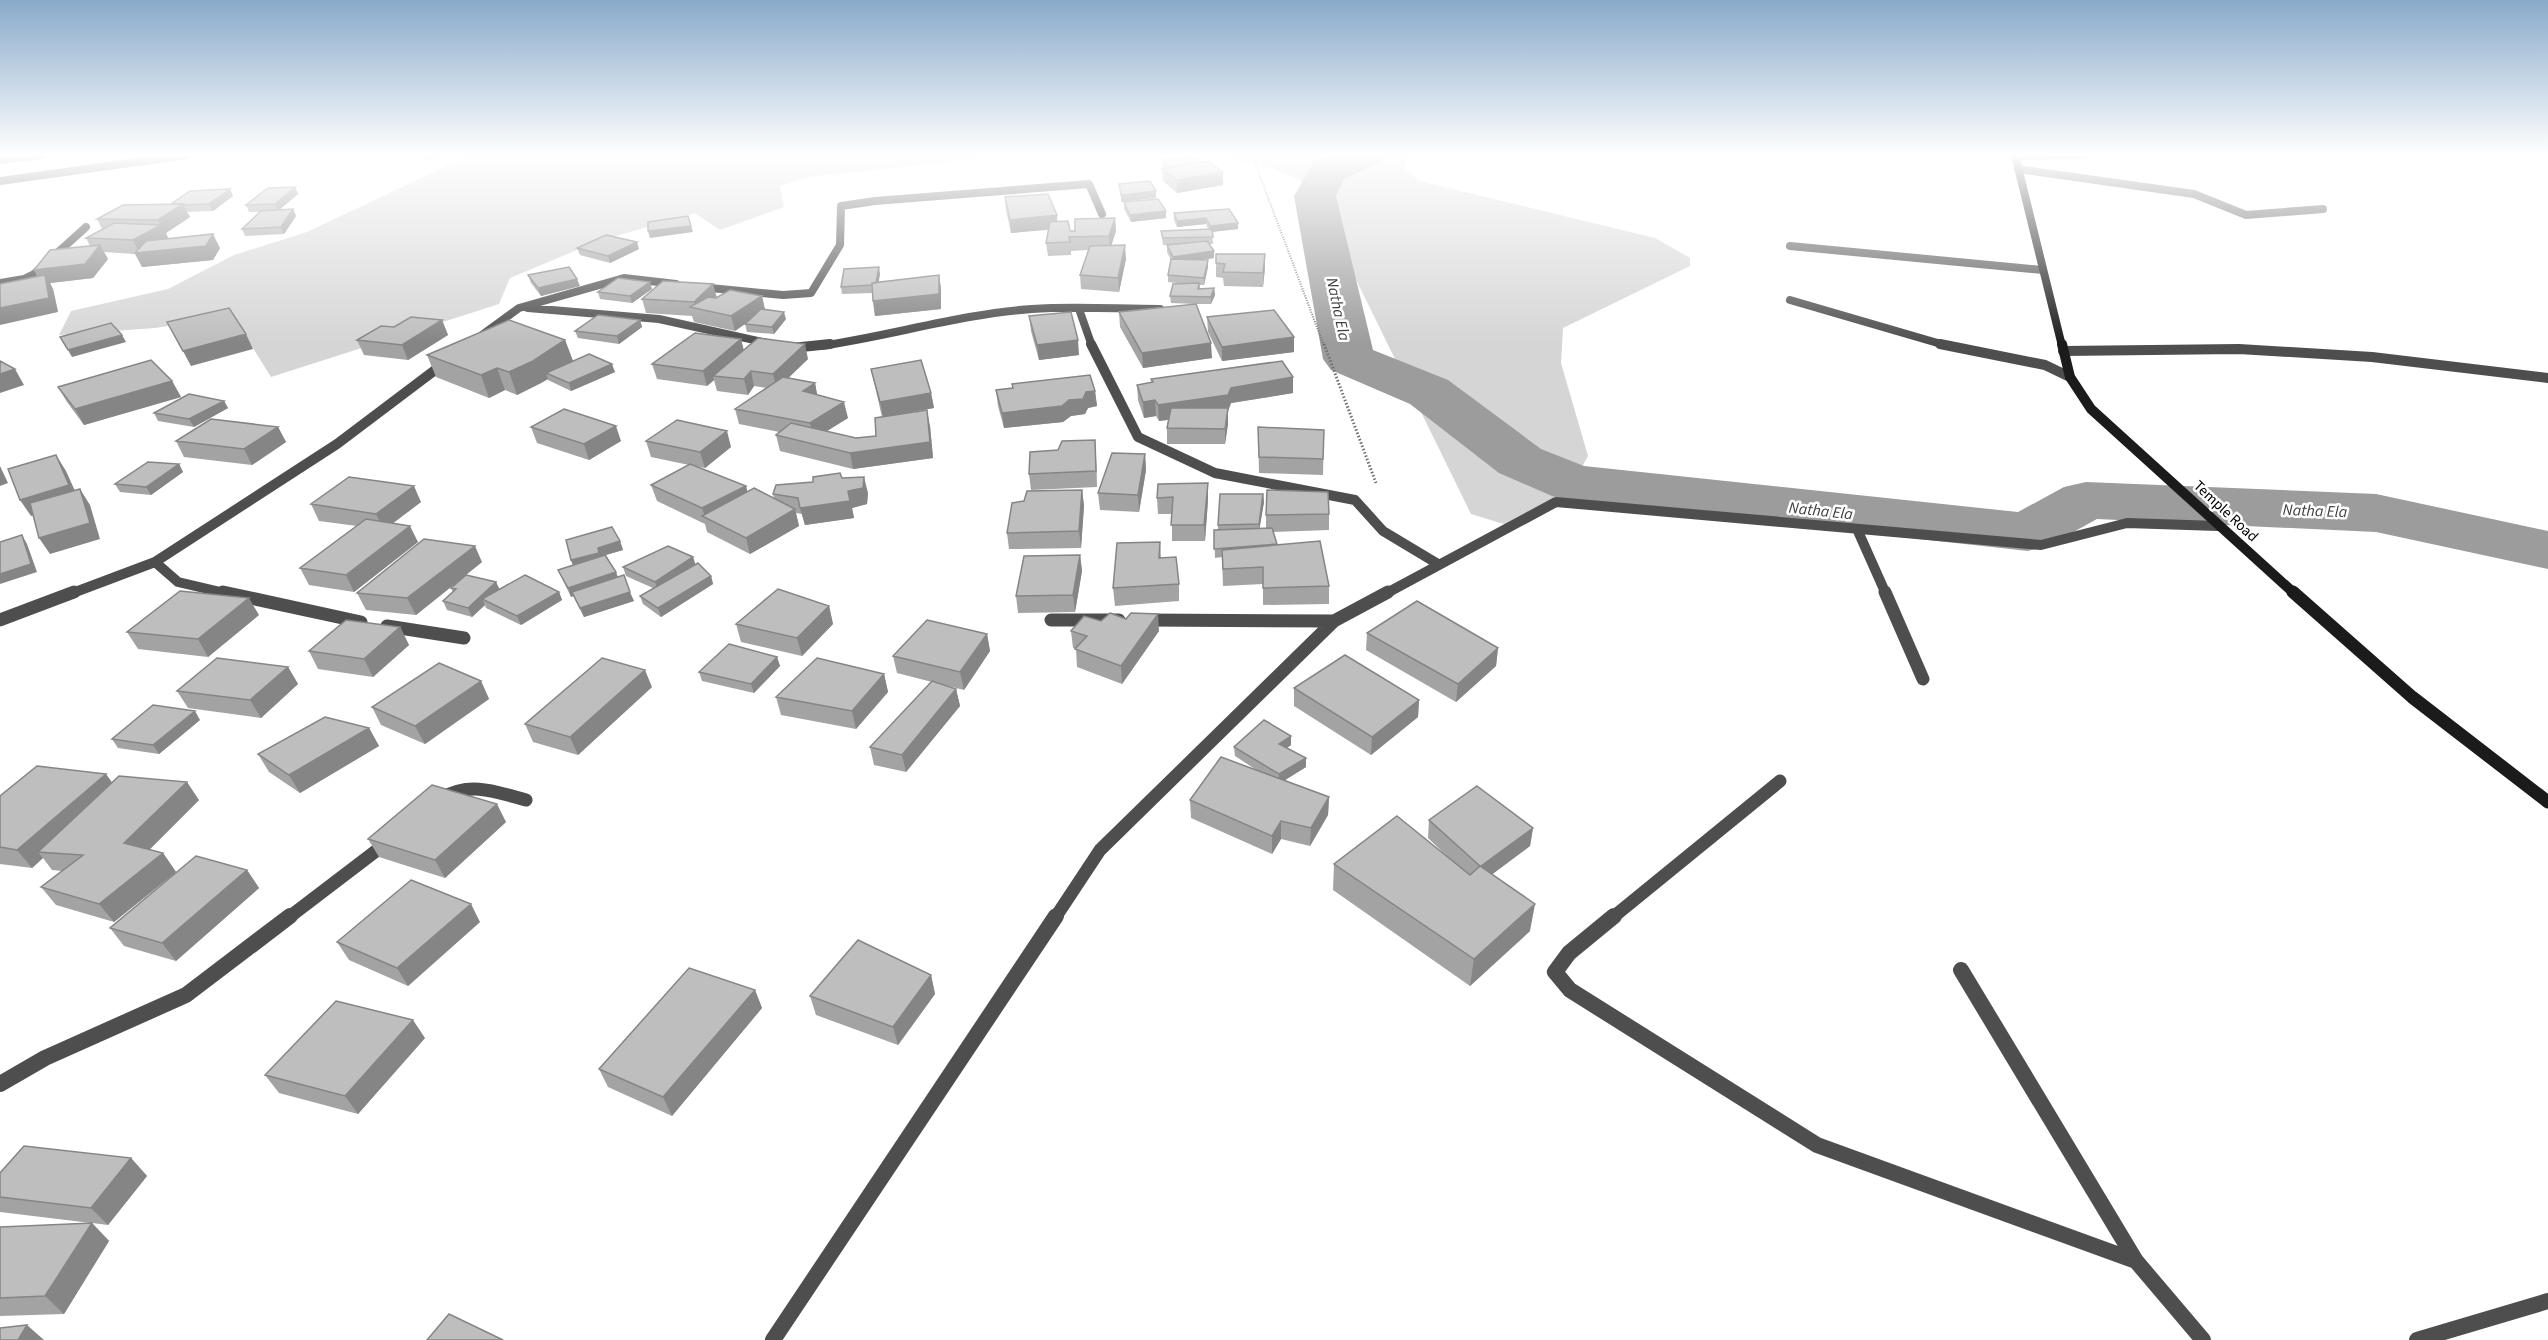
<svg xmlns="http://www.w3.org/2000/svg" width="2548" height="1340" viewBox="0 0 2548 1340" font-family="'Source Sans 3',sans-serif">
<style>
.green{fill:#d5d5d5}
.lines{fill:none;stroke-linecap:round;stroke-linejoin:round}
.river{fill:#9c9c9c;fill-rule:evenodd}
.path-far1{stroke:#707070;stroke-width:2;stroke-dasharray:1 1.5;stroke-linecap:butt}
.path{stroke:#707070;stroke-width:3;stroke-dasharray:1.5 2;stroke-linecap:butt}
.lane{stroke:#4e4e4e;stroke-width:8}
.street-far3{stroke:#4e4e4e;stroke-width:8}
.street-far2{stroke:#4e4e4e;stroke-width:10}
.street-far1{stroke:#4e4e4e;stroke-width:13}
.street{stroke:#4e4e4e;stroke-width:16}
.secondary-far2{stroke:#1b1b1b;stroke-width:8}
.secondary-far1{stroke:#1b1b1b;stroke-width:10}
.secondary{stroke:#1b1b1b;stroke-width:13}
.wall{fill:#a3a3a3}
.shaded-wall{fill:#858585}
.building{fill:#bebebe;stroke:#858585;stroke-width:1.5}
.labels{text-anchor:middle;stroke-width:5;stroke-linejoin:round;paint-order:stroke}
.street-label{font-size:15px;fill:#000;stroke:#fff}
.water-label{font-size:16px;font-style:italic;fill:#3d3d3d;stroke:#fff}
</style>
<rect width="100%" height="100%" fill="#fff"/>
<path class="green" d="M470,155H1036L974,159L809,177L780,186L784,207L720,230L695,213L596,242L510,278L499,304L271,377L233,316L155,328L59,335L71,311L168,289L234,255L307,232Z
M1214,155H1407L1405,169L1419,181L1655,238L1690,258V266L1563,328L1561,363L1588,456L1573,483L1525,521L1504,524L1471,514L1315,196L1298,179L1271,168Z"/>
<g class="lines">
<path class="river" d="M1331,155H1383L1378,163L1344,179L1336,196L1373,350L1448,380L1541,449L1584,466L2018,512L2064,487L2086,482L2376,494L2548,531V569L2376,532L2097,519L2050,545L2028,551L1573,501L1552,496L1499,473L1410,404L1331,370L1323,359L1294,196L1313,163Z"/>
<path class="path-far1" d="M1252,155L1324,346"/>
<path class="path" d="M1324,344L1376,483"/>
<path class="lane" d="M0,160L42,155
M0,181L187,155"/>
<path class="street-far3" d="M2015,156L2085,155
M2018,169L2194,194L2246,215L2323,209
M1790,246L2043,270
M0,283L24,279L34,274L86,227
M700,287L783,295L811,293L840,245L841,206L875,201L1089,184L1102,214
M1790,300L1948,346
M528,308L659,319L772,344
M1079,309L1092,346
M482,335L519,308L624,278L676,284
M820,346C891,336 960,314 1032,309C1074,306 1118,309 1160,309"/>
<path class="street-far2" d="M1091,344L1138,437L1215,473L1355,500L1383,531L1438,564
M1940,344L2045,365L2070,377
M792,348L830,344
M2063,351L2239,349L2372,357L2548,378
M1857,529L1886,594
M155,562L178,582L229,594
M70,594L155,562L337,444L447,361
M1385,594L1556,502L2041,545L2127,523L2218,526"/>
<path class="street-far1" d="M223,592L361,622
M1885,592L1923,679
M0,620L74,592
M1051,620H1119
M1142,620L1334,621L1388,592
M387,626L464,638
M442,798C470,781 497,792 526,800
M288,918L389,841
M1055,918L1100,850L1334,621
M1612,918L1780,781"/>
<path class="street" d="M1614,916L1569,953L1555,972L1570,990L1817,1145L2136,1261
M1961,970L2136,1261L2203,1340
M0,1084L45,1058L186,995L290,916
M773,1340L1056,916
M2417,1340L2548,1301"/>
<path class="secondary-far2" d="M2015,155L2062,346"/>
<path class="secondary-far1" d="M2062,344L2070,377L2091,409L2295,594"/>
<path class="secondary" d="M2293,592L2412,697L2548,802"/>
</g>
<path class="wall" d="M419,155H446L426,160Z
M1162,160L1201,162L1223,172V185L1177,193L1163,181L1162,169L1164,168L1163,167Z
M295,187L298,194L279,210L293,209L296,216L284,234L245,236L242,229L260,212H249L246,205Z
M230,189L233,196L213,211L187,212L190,217L166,233L168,238L167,239L220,248L213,260L142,267L135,254L104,252L108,259L93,278L50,283L53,289L58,312L34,270L90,246L86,238L102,229L97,219L171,204Z
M1005,197L1057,222L1070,231H1075L1115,218L1116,231L1111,245L1126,259L1119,292L1081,289L1080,275L1088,250L1071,251V255L1048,256L1046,243L1049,229L1011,233L1006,210Z
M1124,202L1166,218L1131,222L1124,209Z
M1229,209L1238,229L1212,232L1213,244H1209L1214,251V258L1200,260L1208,267L1204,285H1200V289L1214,288L1215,295L1211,304H1196L1212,358L1143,368L1120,327L1119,312L1195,304L1171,303L1170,296L1184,284L1168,282V275L1171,260L1167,252V245H1172H1163L1161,231L1208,229L1206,224L1177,227L1174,220V213Z
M577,248L639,249L610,263L580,255Z
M1216,263L1265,268L1263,287L1224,286L1223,278L1216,277Z
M880,274L878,282L939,275L941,289V309L875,316L872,293L842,294L841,287Z
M528,275L580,286L541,296L531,283Z
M652,289L632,303L600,299L598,292Z
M762,296L765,310L786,319L774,334L747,332L745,324L748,321L735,331L694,322L692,316L646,313L642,299L717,298Z
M1029,316L1079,355L1039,360L1031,331Z
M1207,317L1294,352L1222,361L1208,332Z
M442,320L448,335L408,360L364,355L357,340L394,327Z
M640,320L642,327L619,344L578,338L575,331Z
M741,339L744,350L808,359L788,378L815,383L817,395L848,418L827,431L856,438L876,436L882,417L871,369L931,393L934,408L911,412L930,426L933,458L853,469L780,451L776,435L779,432L739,424L735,409L767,388L754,386L748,395L717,391L714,380L707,386L657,379L652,364Z
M565,340L573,361L615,372L571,391L548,380V379L541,383L517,395L505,390L489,398L436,377L427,355Z
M1293,377V393L1231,403L1228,411V424L1225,444H1167V428L1168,420L1159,421L1156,416L1144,418L1138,400L1137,385L1152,383L1151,379Z
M172,381L181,397L84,425L67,402L58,387Z
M1012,384L1095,391L1097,406L1088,408L1085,414L1071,416L1063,422L1004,428L998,406L996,390L1012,388Z
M224,401L228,408L194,427L158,421L154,413Z
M278,427L286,442L252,465L184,457L176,441Z
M531,427L621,441L589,460L537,443Z
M1258,427L1324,430L1323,475L1259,473Z
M1095,440L1097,487L1031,490L1029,474L1058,450Z
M646,441L731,447L705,468L695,466L746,486L747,492L774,499L773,494L813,482L842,478L868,493L867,504L852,508L854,518L805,525L802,514L796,513L799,526L750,554L707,532L705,524L657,501L651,485L689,465L651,457Z
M1145,454L1146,470L1139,512L1100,510L1098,493Z
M179,464L183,472L151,495L120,492L115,484Z
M1158,484L1208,500L1205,541H1172V514H1158L1157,498Z
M1082,490L1084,506L1081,548L1009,549L1007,533L1024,501Z
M1263,494L1264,502L1259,529H1266V515L1329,514V530L1273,532L1277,545L1329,586V604L1263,605V584L1223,586L1222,557L1215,558L1214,530H1218V525Z
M421,502L393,523L418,542L354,592L309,585L300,568L357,526L319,521L311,504Z
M620,541L623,550L606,555L618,577L634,601L584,617L573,596L571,597L558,570L573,565L571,560Z
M1160,542L1161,558L1179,584V601L1115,606L1113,588Z
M1080,555L1082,571L1075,612L1018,613L1016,596Z
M693,557L695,564L711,576L713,584L661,617L643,604L640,596L653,588L626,576L623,567Z
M482,562L466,575L496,582L499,590L559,592L562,600L521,625L486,608L485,605L472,617L447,610L443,601L453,592L451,588L461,579L416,615L366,610L357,593Z
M829,606L833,624L802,656L741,642L736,624Z
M259,615L208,657L138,649L127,632Z
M1101,621L1159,631L1122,684L1077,667L1076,649L1073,648L1071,631Z
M400,627L409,645L373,677L318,669L309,651Z
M1367,633L1498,648L1496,666L1456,702L1366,650Z
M987,634L990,651L964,690L940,684L956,689L960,706L906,772L874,765L870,747L932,682L897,673L893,656Z
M777,657L780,666L754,693L702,681L699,672Z
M288,667L298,684L261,718L188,708L177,691Z
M884,674L888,692L856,729L781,715L776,697Z
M481,681L489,699L425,744L381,725L372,707Z
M652,687L578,755L533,742L525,724Z
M1294,688L1419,700L1418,717L1371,755L1294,706Z
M200,720L159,754L118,748L112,739Z
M369,728L379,746L300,793L269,772L258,754Z
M1291,745L1287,748L1306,758V767L1284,780L1329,797L1328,815L1310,846L1281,839L1272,854L1191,818L1190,800L1258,771L1235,756L1234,747Z
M112,782L199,800L149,850L163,853L176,872L114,922L56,905L41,887L62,871L52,870L43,858L32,868L0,864V796Z
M1429,820L1533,828L1530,846L1492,874L1530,931L1470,986L1333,890L1334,864L1451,860L1428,838Z
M506,822L445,878L379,857L368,839Z
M247,870L259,888L176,961L124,946L110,928Z
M480,922L408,986L349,960L337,942Z
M931,975L935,994L898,1045L816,1015L810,996Z
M755,990L762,1008L672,1116L608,1087L599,1069Z
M425,1038L358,1114L279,1093L265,1075Z
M131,1158L147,1176L108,1225L92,1223L109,1241L64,1314L0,1316V1227L91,1223L0,1212V1173Z"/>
<path class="shaded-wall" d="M424,155H446L426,160Z
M1223,172V185L1177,193V180Z
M295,187L298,194L278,211L275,204Z
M230,189L233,196L213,211L209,204Z
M1156,191V198L1121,202V195Z
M183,204L190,217L166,233L168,238L144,252L213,234L220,248L213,260L142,267L135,253L139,252L133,240L161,225L158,220Z
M293,209L296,216L284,234L281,227Z
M1166,211V218L1131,222L1130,215Z
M1057,215L1058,229L1011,233L1010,220Z
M1115,218L1116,231L1110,250L1109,236Z
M1206,218V224L1177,227V221Z
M1238,223V229L1210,232V226Z
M691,226L693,232L650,238L648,231Z
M637,242L639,249L610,263L608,256Z
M100,245L108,259L93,278L50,283L53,289L58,312L0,325V308L42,284L34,270Z
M1125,245L1126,259L1119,292L1118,278Z
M1214,251V258L1173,264V257Z
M1265,254V268L1263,287V273Z
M1208,260V267L1204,285V278Z
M879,267L880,274L877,292L875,285Z
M939,275L941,289V309L875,316L873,301Z
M577,279L580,286L541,296L538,288Z
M650,282L652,289L632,303L630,296Z
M713,284L717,298L696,309L694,302Z
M1214,288L1215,295L1211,304V297Z
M762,296L765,310L735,331L731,316Z
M784,312L786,319L774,334L772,327Z
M442,320L448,335L408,360L402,345Z
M640,320L642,327L619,344L617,336Z
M246,334L253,349L191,366L183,351Z
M122,335L126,342L72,357L68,350Z
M1294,337V352L1222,361V347Z
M741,339L744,354L713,376L714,380L707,386L703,371Z
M565,340L573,361L546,373L548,379L541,383L517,395L509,372Z
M1078,340L1079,355L1039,360L1037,345Z
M1211,343L1212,358L1143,368L1142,353Z
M805,344L808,359L777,389L773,374Z
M612,364L615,372L571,391L569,383Z
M497,368L505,390L489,398L481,375Z
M15,369L24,385L0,393V374Z
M751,371L754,386L748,395L744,379Z
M1293,377V393L1231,403L1228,411V424L1225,444V429L1227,411L1159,421L1158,405L1231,388Z
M172,381L181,397L84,425L75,409Z
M815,383L818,399L803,391Z
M1095,391L1097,406L1088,408L1085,414L1071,416L1063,422L1004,428L1002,413L1069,400L1086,392Z
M931,393L934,408L883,417L880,402Z
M1155,400L1156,416L1144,418L1143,402Z
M224,401L228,408L194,427L189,419Z
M844,402L848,418L814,439L810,423Z
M927,410L930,426L933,458L853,469L850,453Z
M616,426L621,441L589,460L584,444Z
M278,427L286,442L252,465L244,449Z
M727,431L731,447L705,468L700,452Z
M1095,440L1096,456L1097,487L1096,471Z
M1145,454L1146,470L1139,512L1138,495Z
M56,455L66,471L80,502L31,516L20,500Z
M179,464L183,472L151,495L146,487Z
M0,466L8,483L0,486Z
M864,477L868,493L867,504L852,508L854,518L805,525L800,508Z
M1208,483V500L1205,541L1204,525Z
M414,486L421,502L384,530L376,514Z
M746,486L750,502L705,517L702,508Z
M80,489L90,505L100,539L50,554L39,538Z
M1082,490L1084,506L1081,548L1079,531Z
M1263,494L1264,502L1259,532V524Z
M795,509L799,526L750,554L746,538Z
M410,526L418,542L354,592L346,575Z
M22,535L27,544L37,572L0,584V574Z
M620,541L623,550L602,556L574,568L571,560L598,548Z
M475,546L482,562L416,615L407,598Z
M1080,555L1082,571L1075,612L1073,595Z
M693,557L696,566L658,590L655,582Z
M616,572L619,581L572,592L573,596L571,597L568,588Z
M711,576L713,584L661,617L658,608Z
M496,582L500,590L482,599L485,605L472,617L468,608Z
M559,592L562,600L521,625L517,616Z
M630,592L634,601L584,617L580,608Z
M249,598L259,615L208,657L198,639Z
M829,606L833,624L802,656L797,638Z
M1158,614L1159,631L1122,684L1121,666Z
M400,627L409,645L373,677L364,659Z
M987,634L990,651L964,690L960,672Z
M1498,648L1496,666L1456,702L1458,684Z
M777,657L780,666L754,693L751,684Z
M288,667L298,684L261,718L250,700Z
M645,670L652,687L578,755L570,737Z
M884,674L888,692L856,729L852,711Z
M481,681L489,699L425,744L415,726Z
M956,689L960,706L906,772L902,755Z
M1419,700L1418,717L1371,755L1372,737Z
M195,711L200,720L159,754L153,745Z
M369,728L379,746L300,793L289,775Z
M1291,736V745L1279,753V744Z
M1306,758V767L1279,784V774Z
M106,774L119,792L38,852L43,858L32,868L17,850Z
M187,782L199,800L138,861L124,843Z
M1329,797L1328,815L1310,846L1311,828Z
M497,804L506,822L445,878L435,860Z
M1281,821V839L1272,854V836Z
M1533,828L1530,846L1478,885L1480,867Z
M163,853L176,872L114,922L99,904Z
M247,870L259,888L176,961L162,943Z
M471,904L480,922L408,986L397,968Z
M1535,904L1530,931L1470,986L1474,959Z
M931,975L935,994L898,1045L893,1027Z
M755,990L762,1008L672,1116L663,1097Z
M413,1020L425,1038L358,1114L345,1096Z
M131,1158L147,1176L108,1225L91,1208Z
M92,1223L109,1241L64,1314L45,1296Z
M27,1325L44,1340H18Z"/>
<path class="building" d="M1194,156L1201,162L1169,167L1162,160Z
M1208,161L1223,172L1177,180L1162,169Z
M1150,181L1156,191L1121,195L1119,184Z
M295,187L275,204L246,205L268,188Z
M230,189L209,204L184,205L183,204H171L190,191Z
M1048,194L1057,215L1010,220L1005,197Z
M1158,199L1166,211L1130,215L1124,202Z
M183,204L158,220L97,219L123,205Z
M293,209L281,227L242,229L261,211Z
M1229,209L1238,223L1210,226L1206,218L1177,221L1174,213Z
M688,216L691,226L648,231V222Z
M1115,218L1109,236L1069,237L1070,242L1046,243L1050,222L1068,221L1070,231H1075V219Z
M114,223L161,225L133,240L86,238Z
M1212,229L1213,237L1163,238L1161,231Z
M213,234L206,246L135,253L146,241Z
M606,235L637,242L608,256L577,248Z
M1207,241L1214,251L1173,257L1167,245Z
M100,245L85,264L34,270L50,250Z
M1125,245L1118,278L1080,275L1090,246Z
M1216,254H1265L1263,273L1223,272L1225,264L1216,263Z
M1171,259L1208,260L1204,278L1168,275Z
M569,267L577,279L538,288L528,275Z
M879,267L876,283H872V285L841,287L844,269Z
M45,275L49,298L0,308V284Z
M939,275V294L873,301L872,283Z
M618,278L650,282L630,296L598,292Z
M663,281L713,284L694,302L642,299Z
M1199,283L1198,289L1214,288L1211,297L1170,296L1173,284Z
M730,290L762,296L731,316L690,307L708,297L716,298Z
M1196,304L1211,343L1142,353L1119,312Z
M229,308L246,334L183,351L167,322Z
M761,309L784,312L772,327L745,324Z
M1274,310L1294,337L1222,347L1207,317Z
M1071,312L1078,340L1037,345L1029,316Z
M598,315L640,320L617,336L575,331Z
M411,317L442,320L402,345L357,340L381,326L394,327Z
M509,320L565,340L533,361L509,372L497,368L481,375L427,355Z
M111,323L122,335L68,350L60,337Z
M695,333L741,339L703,371L652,364Z
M758,338L805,344L773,374L751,371L744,379L713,376Z
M589,354L612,364L569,383L546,373Z
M151,360L172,381L75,409L58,387Z
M921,360L931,393L880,402L871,369Z
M0,361L15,369L0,374Z
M1282,361L1293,377L1231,388L1228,395L1158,405L1155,400L1143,402L1137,385L1153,382L1151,379Z
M1090,375L1095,391L1086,392L1083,399L1069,400L1062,406L1002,413L996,390L1013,388L1012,384Z
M783,377L815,383L803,391L844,402L810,423L735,409Z
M189,394L224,401L189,419L154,413Z
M1171,408H1228L1225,429L1167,428Z
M564,409L616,426L584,444L531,427Z
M927,410L930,442L850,453L776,435L791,423L856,438L876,436L875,418Z
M211,419L278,427L244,449L176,441Z
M677,420L727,431L700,452L646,441Z
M1258,427L1324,430L1323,459L1259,457Z
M1095,440L1096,471L1029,474L1030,452L1058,450L1062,441Z
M1112,453L1145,454L1138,495L1098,493Z
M56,455L69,485L20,500L8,469Z
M148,462L179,464L146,487L115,484Z
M690,464L746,486L702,508L651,485Z
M840,473L842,478L864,477L863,488L848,491L850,501L800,508L798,498L773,494L776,485L813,482V477Z
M349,477L414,486L376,514L311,504Z
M1208,483L1204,525H1171L1173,497L1157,498L1158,484Z
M754,488L795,509L746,538L702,516Z
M80,489L90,523L39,538L30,503Z
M1082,490L1079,531L1007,533L1012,503L1024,501L1027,491Z
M1267,490L1328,492L1329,514L1266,515Z
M1220,494H1263L1259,524L1218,525Z
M366,519L410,526L346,575L300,568Z
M612,527L620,541L598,548L599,553L571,560L566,540Z
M1272,528L1277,544L1214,549V530Z
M22,535L31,564L0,574V542Z
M424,539L475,546L407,598L357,593Z
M1320,541L1329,586L1263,588V567L1223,569L1222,550Z
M1160,542L1159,558L1176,557L1179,584L1113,588L1117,543Z
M668,546L693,557L655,582L623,567Z
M605,555L616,572L568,588L558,570Z
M1080,555L1073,595L1016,596L1024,556Z
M698,563L711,576L658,608L640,596Z
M466,575L496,582L468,608L443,601L456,589L451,588Z
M525,575L559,592L517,616L482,599Z
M624,575L630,592L580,608L572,592Z
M778,589L829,606L797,638L736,624Z
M180,591L249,598L198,639L127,632Z
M1417,601L1498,648L1458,684L1367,633Z
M1110,613L1126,619L1131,613L1158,614L1121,666L1075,649L1087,636L1071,631L1084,616L1101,621Z
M346,620L400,627L364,659L309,651Z
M927,620L987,634L960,672L893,656Z
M729,644L777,657L751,684L699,672Z
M1345,655L1419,700L1372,737L1294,688Z
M217,658L288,667L250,700L177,691Z
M602,658L645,670L570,737L525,724Z
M817,658L884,674L852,711L776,697Z
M439,663L481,681L415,726L372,707Z
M932,681L956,689L902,755L870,747Z
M153,705L195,711L153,745L112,739Z
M325,717L369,728L289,775L258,754Z
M1264,720L1291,736L1279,744L1306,758L1279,774L1234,747Z
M1221,757L1329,797L1311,828L1281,821L1272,836L1190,800Z
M37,766L106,774L17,850L0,847V796Z
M119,776L187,782L124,843L163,853L99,904L41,887L83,855L38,852Z
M432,785L497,804L435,860L368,839Z
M1477,786L1533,828L1481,866H1480L1429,820Z
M1397,816L1470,875L1480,866L1535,904L1474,959L1334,864Z
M196,856L247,870L162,943L110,928Z
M411,880L471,904L397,968L337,942Z
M858,940L931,975L893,1027L810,996Z
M689,968L755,990L663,1097L599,1069Z
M336,1001L413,1020L345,1096L265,1075Z
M24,1146L131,1158L91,1208L0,1197V1173Z
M92,1223L45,1296L0,1298V1227Z
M449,1314L503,1340H427Z
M27,1325L18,1340H0V1328Z"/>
<linearGradient id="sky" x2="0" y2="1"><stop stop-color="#89aaca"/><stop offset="0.45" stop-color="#fff"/><stop offset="1" stop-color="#fff" stop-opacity="0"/></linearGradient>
<rect width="2548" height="343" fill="url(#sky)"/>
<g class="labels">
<g class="street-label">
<text transform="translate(2226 511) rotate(43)" y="5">Temple Road</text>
</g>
<g class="water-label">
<text transform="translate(1339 309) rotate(78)" y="6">Natha Ela</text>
<text transform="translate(1821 510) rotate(6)" y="6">Natha Ela</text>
<text transform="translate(2315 510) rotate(2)" y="6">Natha Ela</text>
</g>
</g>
</svg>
